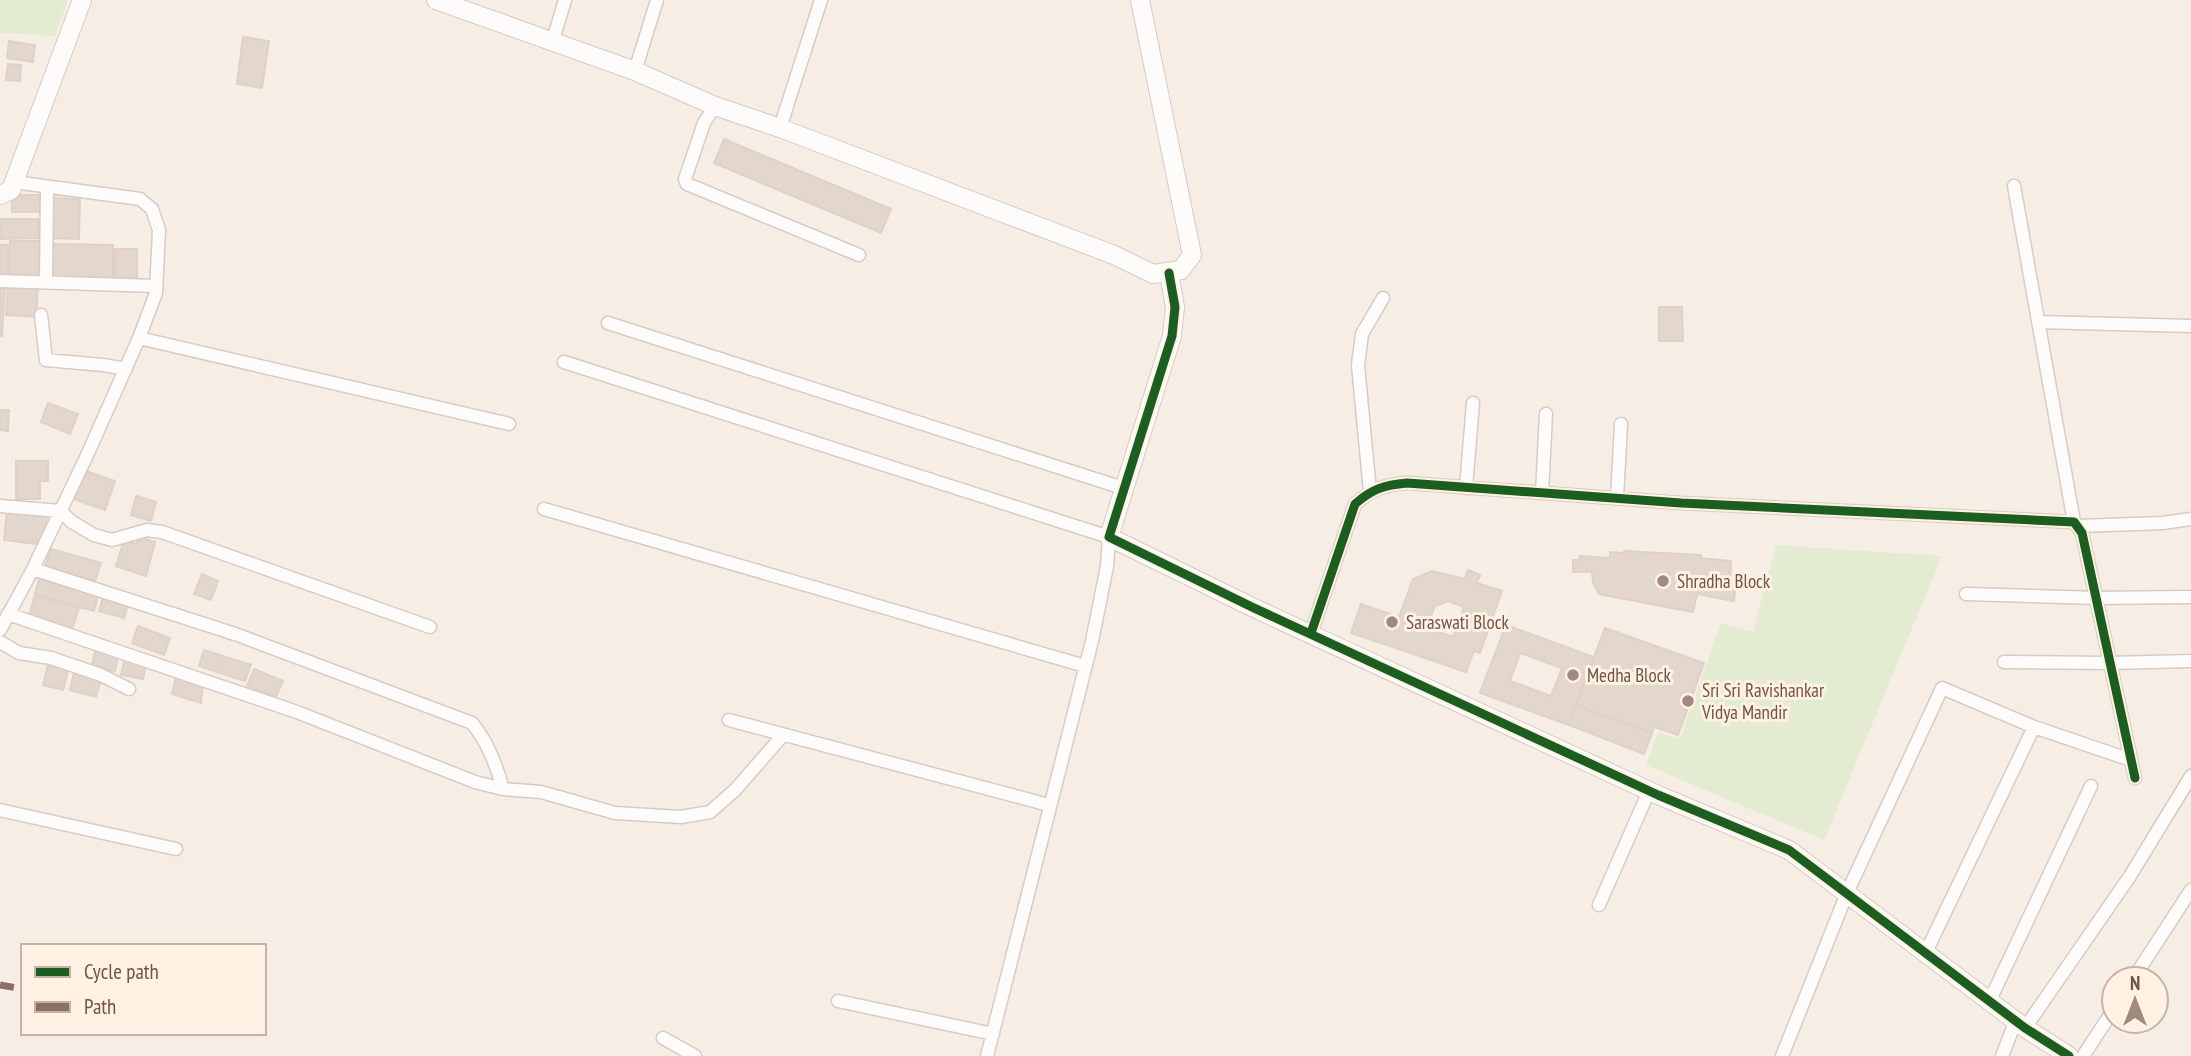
<svg xmlns="http://www.w3.org/2000/svg" width="2191" height="1056" viewBox="0 0 2191 1056" font-family="'PT Sans Narrow',sans-serif">
<style>
.green{fill:#e3ebd0}
.building{fill:#e2d6cd;stroke:#dfd0c8;stroke-width:2;fill-rule:evenodd}
.lines{fill:none;stroke-linecap:round;stroke-linejoin:round}
.street-casing{stroke:#d7cbc4;stroke-width:15}
.secondary-casing{stroke:#d6cac2;stroke-width:20}
.street{stroke:#fefcfb;stroke-width:12}
.secondary{stroke:#fefcfb;stroke-width:18}
.quiet{stroke:#8d6e63;stroke-width:7;stroke-dasharray:14 7;stroke-linecap:butt}
.cycleway-casing{stroke:#fff2e5;stroke-width:13}
.cycleway{stroke:#1b5e20;stroke-width:9}
.poi-dot{fill:#a1897e;stroke:#fff2e5;stroke-width:2.5}
.labels{text-anchor:middle;stroke-width:6;stroke-linejoin:round;paint-order:stroke}
.poi-label{font-size:19px;fill:#735247;stroke:#fff2e5;text-anchor:start}
</style>
<rect width="100%" height="100%" fill="#f6eee5"/>
<path class="green" d="M0,0H68L55,36L0,33Z
M1776,545L1942,556L1824,840L1646,765L1658,732L1680,739L1721,623L1753,632Z"/>
<path class="building" d="M243,37L269,41L262,88L237,84Z
M9,41L35,45L33,62L7,58Z
M8,64L21,65L20,81L6,80Z
M724,139L891,209L881,233L714,163Z
M12,195H41V212H12Z
M50,198L80,199L79,239L49,238Z
M0,219H38V238L0,239Z
M10,241H44L43,277L10,276Z
M50,244L113,245V278L50,277Z
M0,245H9L8,277L0,276Z
M115,249H137V282H115Z
M8,284L38,285L36,317L6,315Z
M0,286H5L2,336H0Z
M1659,307H1682L1683,341H1659Z
M48,403L78,414L70,434L41,422Z
M0,410H9L8,431L0,430Z
M16,461H48V481H40V499H16Z
M83,470L115,481L105,510L73,499Z
M136,496L156,502L151,521L131,515Z
M7,510L47,514L43,545L4,540Z
M139,537L155,542L146,576L116,566L124,540L136,544Z
M51,549L101,563L95,581L45,567Z
M1624,551L1701,555V558L1731,561L1730,581L1736,582L1734,601L1697,594L1693,612L1599,594L1593,583L1592,572H1573V560H1579L1580,556L1610,558V552L1624,553Z
M1468,570L1480,575L1477,583L1502,591L1480,653L1474,651L1466,672L1351,633L1361,604L1399,617L1413,579L1432,571L1465,579ZM1448,601L1464,607L1453,637L1426,628L1435,606Z
M202,574L218,581L211,600L194,594Z
M39,579L98,596L94,611L35,594Z
M35,595L79,608L71,632L28,619Z
M103,597L128,604L124,618L99,611Z
M1506,625L1594,657L1569,725L1480,693ZM1520,653L1562,668L1551,696L1510,681Z
M138,626L170,638L164,655L132,643Z
M1605,628L1704,663L1678,735L1654,727L1652,733L1576,705Z
M204,650L251,665L245,681L199,666Z
M95,651L118,655L115,671L92,666Z
M125,658L146,662L143,679L121,675Z
M48,665L68,670L63,690L43,685Z
M254,669L283,681L276,697L247,686Z
M74,673L101,679L96,697L70,690Z
M176,677L203,685L201,703L172,694Z
M1576,705L1652,733L1644,754L1569,725Z"/>
<g class="lines">
<g class="street-casing">
<path id="street" d="M553,40L565,0
M635,71L657,0
M715,106L704,123L685,179L687,184L859,255
M780,128L821,0
M2014,186L2074,522
M0,281L156,286
M46,282L47,187
M41,315L46,360L103,365L126,369
M2038,322L2191,326
M608,323L1123,488
M139,338L509,424
M564,362L1109,537L1107,566L1092,641L987,1056
M1466,488L1473,403
M1370,492L1358,365L1362,334L1383,298
M1542,493L1546,414
M1617,498L1621,424
M0,506L60,511L72,522L94,535L112,540L147,530L162,532L430,627
M544,509L1085,666
M2078,526L2163,523L2191,519
M33,569L235,634L472,723C488,743 496,764 503,789
M1966,594L2096,598L2191,597
M8,614L297,712L475,782L503,789L541,792L615,813L681,817L710,812L735,790L783,735
M0,630L33,569L89,451L139,338L156,293L159,230L152,209L140,199L14,182
M1311,633L1355,504C1372,489 1384,485 1407,483L1681,503L2074,522L2082,533L2135,778
M0,642L19,653L51,658L101,675L129,689
M2004,662L2110,663L2191,661
M729,720L1049,805
M0,810L176,849
M1599,905L1649,791
M1926,952L2034,727
M2133,979L2191,890
M1990,1000L2091,786
M838,1001L993,1034
M2025,1028L2130,876L2191,776
M663,1038L695,1056
M1782,1056L1847,893L1942,688L2034,727L2131,760
M2002,1056L2016,1020
M2083,1056L2114,1009"/>
</g>
<g class="secondary-casing">
<path id="secondary" d="M436,0L635,71L715,106L780,128L1114,255L1153,274L1181,270L1192,255L1140,0
M0,195L11,190L82,0
M1169,273L1175,307L1172,336L1109,537L1254,608L1658,795L1789,850L2025,1028L2069,1056"/>
</g>
<use href="#street" class="street"/>
<use href="#secondary" class="secondary"/>
<path class="quiet" d="M0,985L23,989"/>
<g class="cycleway-casing">
<path id="cycleway" d="M1169,273L1175,307L1172,336L1109,537L1254,608L1658,795L1789,850L2025,1028L2069,1056
M1311,633L1355,504C1372,489 1384,485 1407,483L1681,503L2074,522L2082,533L2135,778"/>
</g>
<use href="#cycleway" class="cycleway"/>
</g>
<g class="poi-dot">
<circle cx="1663" cy="581" r="7"/>
<circle cx="1392" cy="622" r="7"/>
<circle cx="1573" cy="675" r="7"/>
<circle cx="1688" cy="701" r="7"/>
</g>
<g class="labels">
<g class="poi-label">
<text x="1677" y="588">Shradha Block</text>
<text x="1406" y="629">Saraswati Block</text>
<text x="1587" y="682">Medha Block</text>
<text x="1702" y="697">Sri Sri Ravishankar<tspan x="1702" dy="22">Vidya Mandir</tspan></text>
</g>
</g>
<rect x="21" y="944" width="245" height="91" fill="#fff2e5" stroke="#c7b2a6" stroke-width="2"/>
<rect x="35" y="967" width="35" height="10" fill="#1b5e20" stroke="#c7b2a6" stroke-width="2"/>
<text x="84" y="979" font-size="21" fill="#735247">Cycle path</text>
<rect x="35" y="1002" width="35" height="10" fill="#8d6e63" stroke="#c7b2a6" stroke-width="2"/>
<text x="84" y="1014" font-size="21" fill="#735247">Path</text>
<g transform="translate(2135 1000)"><circle r="33" fill="#fff2e5" stroke="#c7b2a6" stroke-width="2"/>
<path d="M0-5L12 26L0 18L-12 26Z" fill="#a1897e"/>
<text y="-10" font-size="19" font-weight="bold" text-anchor="middle" fill="#735247">N</text>
</g>
</svg>
